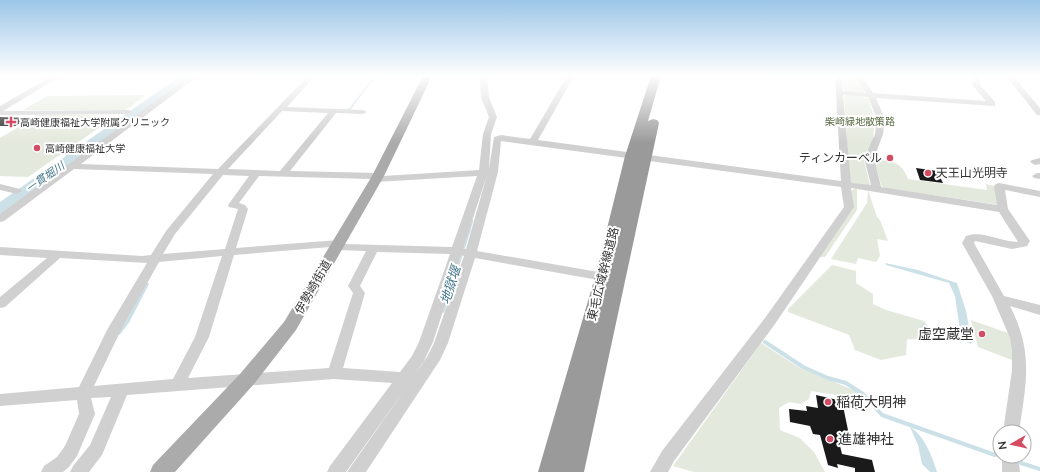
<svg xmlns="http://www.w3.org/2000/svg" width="1040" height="472" viewBox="0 0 1040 472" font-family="Mulish,'Noto Sans JP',sans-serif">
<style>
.green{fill:#e4e9dd}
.water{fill:#cce0e7}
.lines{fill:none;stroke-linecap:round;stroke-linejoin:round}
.stream-far3{stroke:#cce0e7;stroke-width:2}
.stream-far2{stroke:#cce0e7;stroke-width:2.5}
.stream-far1{stroke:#cce0e7;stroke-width:3.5}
.stream{stroke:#cce0e7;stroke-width:4}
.river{fill:#cce0e7;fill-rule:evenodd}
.building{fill:#1a1a1a}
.minor{fill:#d0d0d0;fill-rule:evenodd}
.major{fill:#ababab;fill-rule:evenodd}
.highway{fill:#9a9a9a;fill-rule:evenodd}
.poi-dot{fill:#d44b64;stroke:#fff;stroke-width:1.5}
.labels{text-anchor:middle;stroke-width:4;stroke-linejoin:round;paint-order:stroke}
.far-park-label{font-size:10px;fill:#5a6b44;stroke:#fff}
.far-poi-label{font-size:10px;fill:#333;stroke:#fff;text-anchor:start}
.far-water-label{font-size:11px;font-style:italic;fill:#487a8e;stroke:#fff}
.poi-label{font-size:12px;fill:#333;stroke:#fff;text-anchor:end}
.street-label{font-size:12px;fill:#333;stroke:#fff}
.water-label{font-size:13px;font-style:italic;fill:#487a8e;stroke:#fff}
.near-poi-label{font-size:14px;fill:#333;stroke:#fff;text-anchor:start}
</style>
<rect width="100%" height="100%" fill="#fff"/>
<path class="green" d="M842,76H856L865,94L844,91Z
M146,95L126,110H23L47,96Z
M847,95L868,98L875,119L873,140L863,157L870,185L868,186L853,184L850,182L844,97Z
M40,114L116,116L28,177L0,176V138Z
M874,159C893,162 901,161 908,179L987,190L986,184L994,186L1000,205L884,188L881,185Z
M855,189H857V210L825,257H819L852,208V190Z
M868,190L877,217L880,220L888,241L877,239L880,256L876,262L858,258L856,264L831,259L867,203Z
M832,265L856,271V283L873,294V304L886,310L924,321L931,330C925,339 917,340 907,339L906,355L881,360L855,350L849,335L788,312V309Z
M971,320L1011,334L1017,362L978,347Z
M761,343L800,368L856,391L861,399L811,391L809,399L801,404L789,402L779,408L780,430L800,438L814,452L825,472H694L673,466Z"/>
<path class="water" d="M885,263L918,270L957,283L966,311L972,344L921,327L922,324L961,337L955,296L949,283L886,265Z
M910,427C924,435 933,458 937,472H930L922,464L918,445Z"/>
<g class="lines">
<path class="stream-far3" d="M346,110L350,109L375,76"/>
<path class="stream-far2" d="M469,231L472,221"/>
<path class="stream-far1" d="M443,311L469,230
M119,333L128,321L147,284"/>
<path class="stream" d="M765,342L803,367L828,378L846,383L863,394L882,415L995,455
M1021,463L1040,469"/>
<path class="river" d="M180,76H193L6,212L0,214V202Z"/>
</g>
<path class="building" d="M0,117L29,118L15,126H0Z
M916,168L937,171L943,183L920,180Z
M816,395L842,401L849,435H846L847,437L843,436L844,440L838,438L842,454L872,460L875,472H855V468L837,464L838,468L828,465L820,435L813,434L810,426L790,422L789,409L807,411L806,406L818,408Z
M850,399L862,402L865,411L851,408Z"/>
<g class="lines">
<path class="minor" d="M52,76H61L3,111L129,110L133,112L129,114L0,115V106Z
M190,76H198L81,164L218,169L308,76H315L287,107L363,110L367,112L363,114L336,113L290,171L378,173L383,176L479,170L483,134L489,117L481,97L480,76H487L489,97L497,117L491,134L489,169L494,137L501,135L530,139L567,76H574L538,140L841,181L835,76H842L843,91L866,93L857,80L858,76H864L865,80L873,93L986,101L972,85L974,76H981L980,85L995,102V106L876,98L885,119L883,134L874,158L881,187L997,205L994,186L996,184L999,183L1040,191V197L1005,190L1008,209L1030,241L1027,246L1012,249L975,241L974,243L1004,296L1040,305V315L1010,306C1034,353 1026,383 1019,432H1003L1012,370V350L1010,338L992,296L962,243L966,236C982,230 1001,242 1018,242L999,212L851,188L854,207L775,324L674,461L668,472H650L662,451L765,318L844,207L841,187L501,141L498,172L477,251L604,273L608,274L610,277L608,280L604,281L475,258L448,343L440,360L366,472H347L408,385L346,472H327L330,466L392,383L334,379L127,395L102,455L89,472H70L73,466L90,445L111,397L91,398L95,414L77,456L69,467L63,472H41L44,466L57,457L65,446L79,414L77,400L0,406V394L79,387L107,330L147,263L60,258L5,307L0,308V297L47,258L0,255V247L142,256L151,255L166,231L213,174L74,169L4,221L0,222V214ZM843,95L868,97L877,119L875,134L864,158L871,185L851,183ZM282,111L328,113L280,171L228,169ZM223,175L249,176L228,205L229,207L238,209L225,249L163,254L175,234ZM487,175L466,249H463ZM259,176L371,179L373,181L376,182L477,176L452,247L344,244L343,241L339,240L236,248L248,209L245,205L239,203ZM330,247L336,250L366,251L348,286L353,293L329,368L188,378L209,337L234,255ZM377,252L450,254L419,342L412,356L400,372L343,368L365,293L360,286ZM461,255L464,256L434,343L427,357L414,375L423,363L433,342ZM222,256L195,337L173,379L94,386L121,330L159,262Z
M1006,76H1013L1040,108V115H1037Z
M1040,158V164L1035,165L1030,162L1032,160Z
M1037,173H1040V179L1034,178L1032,176Z
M0,184L20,189L22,191L17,194L0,190Z
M1002,456H1018L1020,472H1002Z"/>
<path class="major" d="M423,76H432L384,176L296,330L254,384L175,472H150L153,465L240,374L284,322L372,176Z"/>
<path class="highway" d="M651,76H661L648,121L653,119L657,120L659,123L584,472H538L595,277L625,156Z"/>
</g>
<linearGradient id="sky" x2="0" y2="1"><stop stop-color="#9dc6e8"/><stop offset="0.53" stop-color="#fff"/><stop offset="1" stop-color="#fff" stop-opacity="0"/></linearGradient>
<rect width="1040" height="143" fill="url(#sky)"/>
<g class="poi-dot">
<path d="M9 116h4v4h4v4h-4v4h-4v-4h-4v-4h4z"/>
<circle cx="37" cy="148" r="4"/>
<circle cx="890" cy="158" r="4"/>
<circle cx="928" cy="173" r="4"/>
<circle cx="982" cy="334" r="4"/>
<circle cx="828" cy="402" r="4"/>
<circle cx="830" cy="439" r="4"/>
</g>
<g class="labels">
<g class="far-park-label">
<text x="860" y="125">柴崎緑地散策路</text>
</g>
<g class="far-poi-label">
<text x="20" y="126">高崎健康福祉大学附属クリニック</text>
<text x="45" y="152">高崎健康福祉大学</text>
</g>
<g class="far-water-label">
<text transform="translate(45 177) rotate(-35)" y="4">一貫堀川</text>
</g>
<g class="poi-label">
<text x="882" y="162">ティンカーベル</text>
<text x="936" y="177" text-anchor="start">天王山光明寺</text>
</g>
<g class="street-label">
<text transform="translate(603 274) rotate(-76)" y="4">東毛広域幹線道路</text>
<text transform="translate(313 287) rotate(-60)" y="4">伊勢崎街道</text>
</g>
<g class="water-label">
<text transform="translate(450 285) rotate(-72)" y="5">地獄堰</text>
</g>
<g class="near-poi-label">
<text x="974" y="339" text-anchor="end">虚空蔵堂</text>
<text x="836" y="407">稲荷大明神</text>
<text x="838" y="444">進雄神社</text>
</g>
</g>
<g transform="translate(1012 444) rotate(262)"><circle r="19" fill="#ffffff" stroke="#adadad"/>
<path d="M0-3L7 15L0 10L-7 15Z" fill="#d44b64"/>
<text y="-6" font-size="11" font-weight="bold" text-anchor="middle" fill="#333333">N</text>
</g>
</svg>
